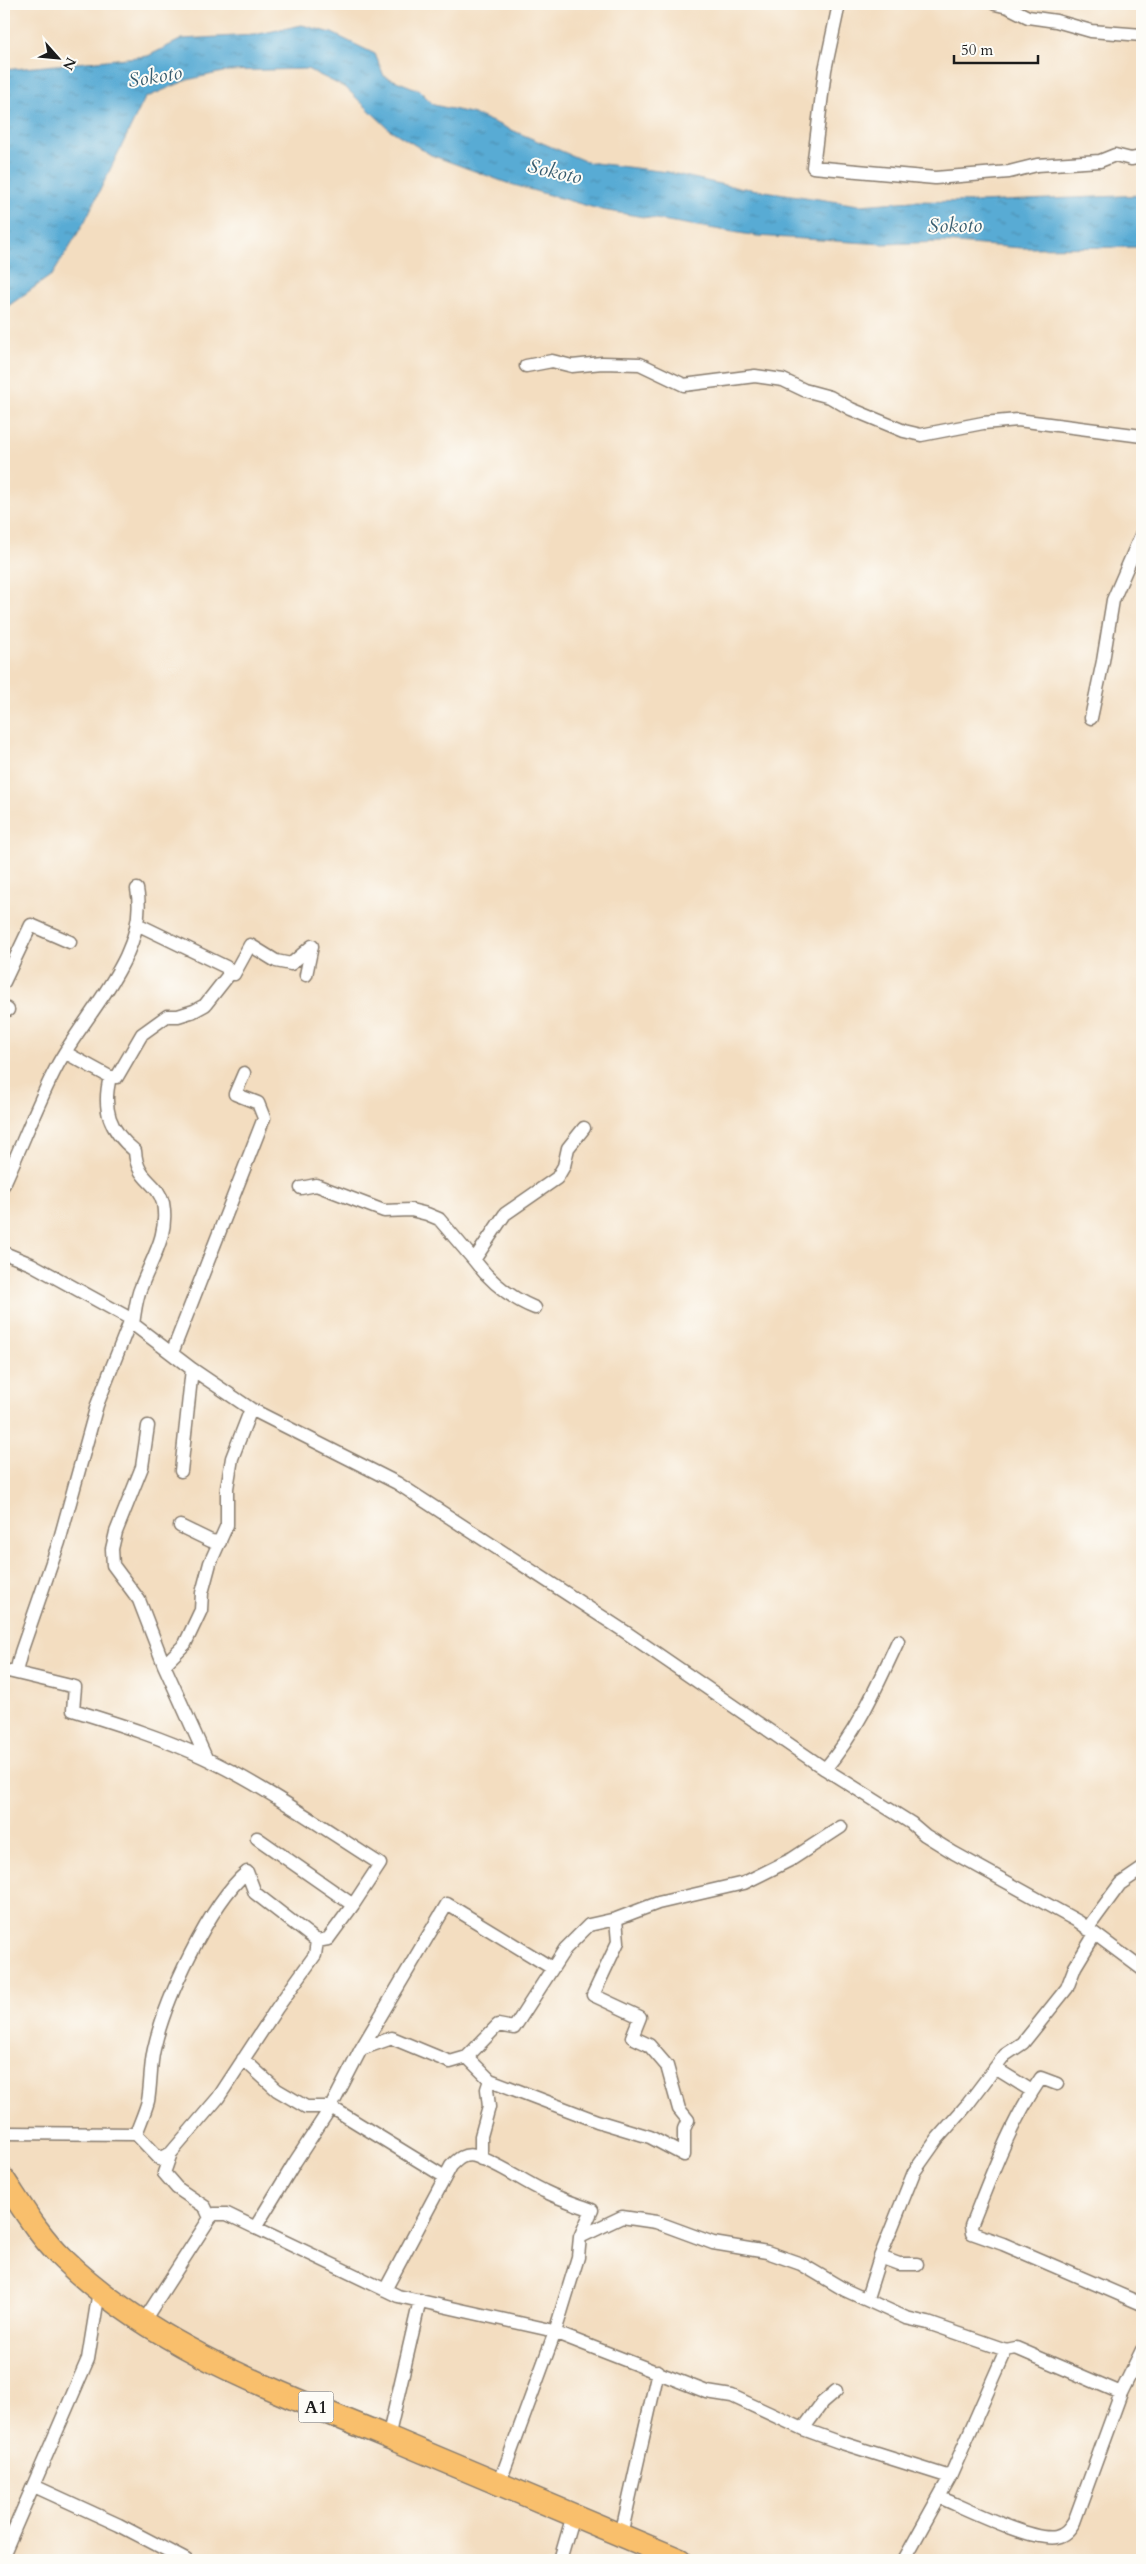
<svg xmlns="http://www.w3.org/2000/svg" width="1146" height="2564" viewBox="0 0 1146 2564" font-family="Cardo,serif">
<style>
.water{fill:url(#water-ripples);stroke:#3a6478}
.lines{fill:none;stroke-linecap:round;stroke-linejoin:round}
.street-casing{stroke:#887c6e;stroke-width:15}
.highway-casing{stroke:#887c6e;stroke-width:25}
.street{stroke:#fff;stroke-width:12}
.highway{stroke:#f9bf6c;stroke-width:22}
.labels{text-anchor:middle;stroke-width:4;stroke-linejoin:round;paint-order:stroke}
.shield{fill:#fdfcf7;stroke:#605f5e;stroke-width:1}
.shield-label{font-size:18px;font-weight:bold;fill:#1c1c1c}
.water-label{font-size:20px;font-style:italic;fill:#375c6f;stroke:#fdfcf7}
</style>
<defs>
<pattern id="water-ripples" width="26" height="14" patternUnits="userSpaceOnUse" patternTransform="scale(1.25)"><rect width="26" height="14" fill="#59abd4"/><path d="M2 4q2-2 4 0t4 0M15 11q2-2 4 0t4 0" fill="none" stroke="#498aab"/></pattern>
</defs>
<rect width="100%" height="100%" fill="#fdfcf7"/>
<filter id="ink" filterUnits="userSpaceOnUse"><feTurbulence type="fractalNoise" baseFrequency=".02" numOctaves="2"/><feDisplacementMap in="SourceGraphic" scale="10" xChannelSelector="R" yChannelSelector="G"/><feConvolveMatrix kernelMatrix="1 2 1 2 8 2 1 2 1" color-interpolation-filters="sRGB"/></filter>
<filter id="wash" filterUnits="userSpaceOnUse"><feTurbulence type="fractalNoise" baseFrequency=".0096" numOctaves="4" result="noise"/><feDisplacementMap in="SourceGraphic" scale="20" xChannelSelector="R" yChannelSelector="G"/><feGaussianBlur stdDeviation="1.12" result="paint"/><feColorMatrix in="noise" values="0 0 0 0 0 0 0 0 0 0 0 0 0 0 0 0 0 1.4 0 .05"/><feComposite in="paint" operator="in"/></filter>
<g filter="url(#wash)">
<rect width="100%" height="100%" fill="#f3ddc0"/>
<path class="water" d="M302,25L332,33L375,54L384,76L419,90L434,105L474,114L587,162L667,172L724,185L859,205L912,201L979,202L1142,195V247L1022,248L942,242L883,244L757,236L602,210L507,183L431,155L389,129L346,88L307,69L227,71L187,80L145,98L85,221L53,274L4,309V70L148,56L182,39L254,35Z"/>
</g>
<g filter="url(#ink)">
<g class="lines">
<g class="street-casing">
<path id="street" d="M839,4L825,70L813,167L935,178L1009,172L1037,165L1100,161L1115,155L1131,159L1142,157
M995,4L1008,7L1028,17L1056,21L1091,31L1142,35
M526,366L552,361L572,366L602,363L640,364L684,385L755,376L783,380L804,390L830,397L851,409L904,431L921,435L983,423L1018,420L1142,436
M1091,718L1103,661L1113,600L1142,533
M228,973L234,974L250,945L276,961L291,964L312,946L306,975
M4,982L31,925L70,942
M4,1007L8,1010
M66,1053L110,1077H117L142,1034L167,1016H178L194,1011L205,1005L231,972L226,967L137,924
M110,1077C102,1109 109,1130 135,1151C137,1182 157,1180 163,1203C169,1235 152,1258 141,1287C136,1298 135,1312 133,1324
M4,1184C22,1145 37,1104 57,1066C84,1014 150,953 137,889
M301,1188L316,1185L384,1211L411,1210L427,1214L439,1219L474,1260
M4,1253L31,1264L131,1319L133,1324L192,1369L251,1409L397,1483L624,1631L825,1769L911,1823L925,1835L954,1853L1079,1922L1142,1969
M535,1308C510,1298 490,1281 474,1260L505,1214L557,1178L564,1166L568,1148L584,1128
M172,1353L264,1118L258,1103L235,1094L244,1073
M148,1426L142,1467L116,1532L112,1549L113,1565L139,1600L164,1665L206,1758
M181,1471L192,1369
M180,1526L211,1541L220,1542
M164,1665L185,1644L201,1610L202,1593L210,1563L227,1525V1488L232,1458L251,1409
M4,1670L75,1687L73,1710C118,1724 163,1738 205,1758C266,1787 323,1828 380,1864L353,1905
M16,1672L21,1652L59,1542L97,1405L131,1319
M825,1769C857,1732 877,1686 898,1641
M257,1838L353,1905L328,1939L317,1941
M1087,1929L1120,1884L1142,1869
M361,2049L447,1904L552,1968
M467,2057L490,2080L487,2089L489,2107L481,2136V2159
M243,2059L277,2090L306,2107H331L445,2177
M995,2068L1032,2091
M490,2080L597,2121L650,2137L684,2155V2129L688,2120L679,2109L667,2066L649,2045L632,2037L640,2017L593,1995L618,1942L616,1919
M1057,2084L1041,2078C1010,2123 991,2176 971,2226L972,2233L1003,2244L1142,2304
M4,2133L136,2134C140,2123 145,2112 148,2101C151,2084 150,2066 154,2049C165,2000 209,1904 247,1872L255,1893L317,1941L315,1955L277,2008L218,2098L171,2153L164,2173L177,2188L205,2207L210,2218
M136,2134L160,2159L171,2153
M255,2228L295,2162L331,2107L361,2049L392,2038L450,2062L467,2057L498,2025L514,2028L565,1949L589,1925L616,1919L658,1903L744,1883L792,1859L841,1827
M580,2237L622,2217L656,2222L713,2243L767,2252L801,2264L845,2290L906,2318L928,2323L1006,2350
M917,2264H899L880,2257L914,2172L938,2138L967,2105L1005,2055L1023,2043L1067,1988L1075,1967L1095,1934
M385,2290L451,2166C458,2159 464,2153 475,2156C499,2163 522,2181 544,2191C560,2199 576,2204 592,2210L580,2237L578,2257L555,2332L499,2484
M867,2298L880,2257
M143,2322L210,2218L214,2214H227L398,2296L546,2329L707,2392L732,2396L803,2429L839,2442L950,2477
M803,2429L822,2403L836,2391
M388,2438L420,2300
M34,2486L119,2525L186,2560
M939,2497C963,2507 1033,2542 1056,2537C1065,2535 1069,2530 1074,2522L1121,2393L1142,2350
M621,2535L658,2371
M4,2553L88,2359L99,2291
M560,2560L573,2515
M904,2560L950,2477L1006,2350L1016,2348L1121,2393"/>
</g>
<g class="highway-casing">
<path id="highway" d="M4,2180C22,2207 39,2236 63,2259C155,2348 278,2392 395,2440C490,2480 585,2520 680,2560"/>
</g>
<use href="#street" class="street"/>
<use href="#highway" class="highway"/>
</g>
</g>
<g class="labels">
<rect class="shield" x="298.5" y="2391.5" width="35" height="31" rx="4"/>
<g class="shield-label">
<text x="316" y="2413">A1</text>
</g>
<g class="water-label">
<text transform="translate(155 76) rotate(-9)" y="7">Sokoto</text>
<text transform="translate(555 171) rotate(13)" y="7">Sokoto</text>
<text transform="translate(955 225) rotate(-1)" y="7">Sokoto</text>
</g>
</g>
<rect width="1146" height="2564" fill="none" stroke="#fdfcf7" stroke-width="20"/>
<g transform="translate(58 58) rotate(117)" stroke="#fdfcf7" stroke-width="4" paint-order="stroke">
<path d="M0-4L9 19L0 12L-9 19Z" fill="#1c1c1c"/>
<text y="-8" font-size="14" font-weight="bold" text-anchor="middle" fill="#1c1c1c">N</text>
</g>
<path d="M954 55v8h84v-8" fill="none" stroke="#1c1c1c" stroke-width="2.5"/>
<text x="961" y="55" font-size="15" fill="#1c1c1c" stroke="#fdfcf7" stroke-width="4" paint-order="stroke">50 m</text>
</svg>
